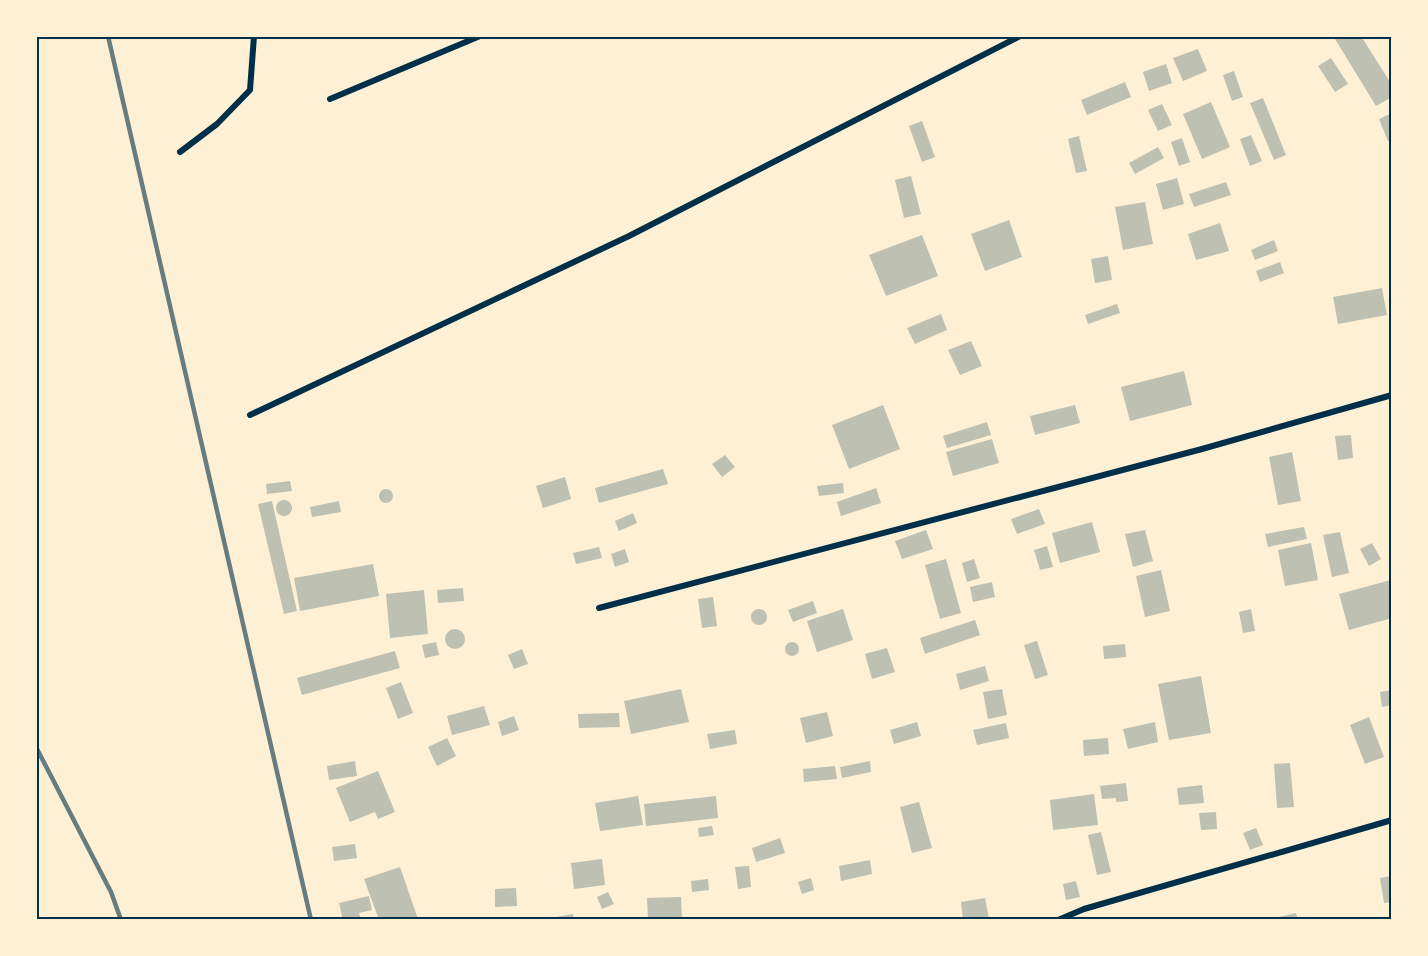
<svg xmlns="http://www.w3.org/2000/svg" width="1428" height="956" viewBox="0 0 1428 956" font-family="'Open Sans',sans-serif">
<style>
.building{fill:#bec0b2}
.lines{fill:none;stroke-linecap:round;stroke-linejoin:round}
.minor{stroke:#003049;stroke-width:6}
.rail{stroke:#657d81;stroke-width:4.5}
.neatline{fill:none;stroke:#003049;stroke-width:2}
</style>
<rect width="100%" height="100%" fill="#fdf0d5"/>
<path class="building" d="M1340,36H1361L1392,85V97L1376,106L1335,39Z
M1198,49L1207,71L1183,81L1173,58Z
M1331,58L1348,84L1335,92L1318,66Z
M1166,64L1172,83L1149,91L1143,72Z
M1234,71L1243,97L1232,101L1223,75Z
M1125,82L1131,97L1087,115L1081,100Z
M1263,98L1286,155L1274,160L1250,103Z
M1211,102L1230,147L1202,159L1183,114Z
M1162,104L1172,125L1158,131L1148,110Z
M1392,113V140L1388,141L1379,119Z
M922,121L935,157L922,162L909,126Z
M1251,135L1262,161L1250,166L1240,139Z
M1079,136L1087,171L1076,173L1068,139Z
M1182,138L1190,162L1179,166L1171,142Z
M1158,147L1164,158L1135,174L1129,163Z
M911,176L921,214L904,218L895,180Z
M1177,178L1184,204L1163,210L1156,184Z
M1226,182L1231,195L1194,207L1189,194Z
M1145,202L1153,244L1123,250L1115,207Z
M1009,220L1022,257L985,271L971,234Z
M1220,223L1229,251L1196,260L1188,234Z
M922,235L938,276L886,296L869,255Z
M1274,240L1278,251L1255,260L1251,250Z
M1108,256L1112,280L1095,283L1091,259Z
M1280,262L1284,273L1260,282L1256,271Z
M1382,288L1387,315L1338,324L1333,297Z
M1117,304L1120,313L1088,324L1085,315Z
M941,314L947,330L915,344L907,328Z
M971,341L982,366L960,375L948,350Z
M1184,371L1192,405L1130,421L1121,387Z
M883,405L900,449L849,469L832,425Z
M1075,405L1080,423L1035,435L1030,416Z
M987,422L991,435L947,448L943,436Z
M1351,435L1353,458L1338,460L1335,436Z
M992,439L999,463L953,476L946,452Z
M1292,452L1301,501L1278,505L1269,457Z
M725,455L735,467L722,477L712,464Z
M663,469L668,484L599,503L595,488Z
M565,477L571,499L543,508L536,486Z
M290,481L292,491L267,494L266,484Z
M843,483L844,493L819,496L817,486Z
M876,488L881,503L841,516L837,502Z
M379 496a7 7 0 1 1 14 0a7 7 0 1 1-14 0Z
M276 508a8 8 0 1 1 16 0a8 8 0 1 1-16 0Z
M272,501L297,611L284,614L258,504Z
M339,501L341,512L312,517L310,507Z
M1039,509L1045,524L1017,534L1011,519Z
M633,513L637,523L619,531L615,521Z
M1092,522L1100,552L1060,563L1052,533Z
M1304,527L1307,539L1268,547L1265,534Z
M926,530L933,549L902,559L895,541Z
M1145,530L1153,561L1133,567L1125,534Z
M1340,532L1349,573L1332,577L1323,535Z
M1311,543L1318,580L1285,586L1278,550Z
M1372,543L1381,559L1369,566L1360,549Z
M1047,546L1053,567L1040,570L1034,550Z
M599,547L602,558L576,564L573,553Z
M625,549L629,562L615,567L611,554Z
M946,559L961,613L940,619L925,565Z
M974,559L980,578L967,582L962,563Z
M373,564L379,596L300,611L294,578Z
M1161,570L1170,611L1145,617L1136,576Z
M1391,580L1392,618L1349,630L1339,594Z
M992,582L995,597L973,602L970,587Z
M463,588L464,601L438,603L437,590Z
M424,590L428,634L390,638L386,594Z
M713,597L717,626L702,628L698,599Z
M813,601L817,613L793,622L788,610Z
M843,609L853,640L817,652L807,621Z
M1251,609L1255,631L1243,633L1239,612Z
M751 617a8 8 0 1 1 16 0a8 8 0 1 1-16 0Z
M975,620L980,635L925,654L920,638Z
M445 639a10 10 0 1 1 20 0a10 10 0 1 1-20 0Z
M1037,641L1048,675L1035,679L1024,645Z
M785 649a7 7 0 1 1 14 0a7 7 0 1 1-14 0Z
M436,642L439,655L425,658L422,645Z
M1125,644L1126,657L1104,659L1103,646Z
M887,648L895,672L872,679L865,654Z
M522,649L528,664L514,669L508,655Z
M395,651L400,668L302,695L297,678Z
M985,666L989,681L960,690L956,674Z
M1201,676L1211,733L1169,740L1158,684Z
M401,682L413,713L398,719L386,688Z
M681,689L689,722L631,734L624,701Z
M1002,689L1007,715L988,719L983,692Z
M1392,690V705L1382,707L1380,692Z
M484,706L490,725L452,735L447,716Z
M827,712L833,736L806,743L800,718Z
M619,713L620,727L579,728L578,714Z
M514,716L519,730L502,736L498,722Z
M1369,717L1384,757L1365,764L1350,725Z
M917,722L921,736L894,744L890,730Z
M1155,722L1158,742L1128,749L1123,729Z
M1006,723L1009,738L977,745L973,730Z
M735,730L737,744L710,749L707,734Z
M447,738L456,756L437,766L428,747Z
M1108,738L1109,754L1084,756L1083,740Z
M355,761L357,776L329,780L327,766Z
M870,761L871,772L842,778L840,767Z
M1290,763L1294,807L1277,808L1274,764Z
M835,766L837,779L804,782L803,769Z
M378,771L395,812L378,819L375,812L350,822L336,788Z
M1126,783L1128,801L1116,802V798L1102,799L1100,786Z
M1202,785L1204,803L1179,805L1177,788Z
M1094,794L1098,825L1053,830L1050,800Z
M638,796L643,825L600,831L595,803Z
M716,796L718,818L646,826L644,804Z
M919,802L932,848L912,853L900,807Z
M1216,812L1217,829L1201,830L1199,813Z
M712,826L714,835L699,837L698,828Z
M1256,828L1263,845L1250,850L1243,833Z
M1101,832L1111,872L1097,875L1088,835Z
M780,838L785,853L756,862L752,848Z
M355,844L357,858L334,861L332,847Z
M602,859L605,885L574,889L571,863Z
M870,860L872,874L841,881L839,866Z
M749,866L751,887L738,889L735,867Z
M400,867L418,919L379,920L364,879Z
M1392,876V902L1384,903L1380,878Z
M811,878L814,890L802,894L798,882Z
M708,879L709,890L692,892L691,881Z
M1076,881L1080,897L1066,900L1063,884Z
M516,888L517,906L495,907V889Z
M608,892L614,904L602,909L597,897Z
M369,896L372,910L359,913L361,920H343L339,903Z
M681,897L682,920H648L647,898Z
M985,898L989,919L963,920L961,902Z
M1296,913L1298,920H1280L1279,917Z
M573,914L574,920H546L545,919Z"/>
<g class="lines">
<path class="minor" d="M330,99L480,36
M180,152L217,124L250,90L254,36
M250,415L629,236L1020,36
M599,608L1202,449L1392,395
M1058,920L1084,909L1392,820"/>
<path class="rail" d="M108,36L311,920
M36,747L111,892L121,920"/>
</g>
<rect width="1428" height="956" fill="none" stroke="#fdf0d5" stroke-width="75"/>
<rect x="38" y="38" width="1352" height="880" class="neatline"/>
</svg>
